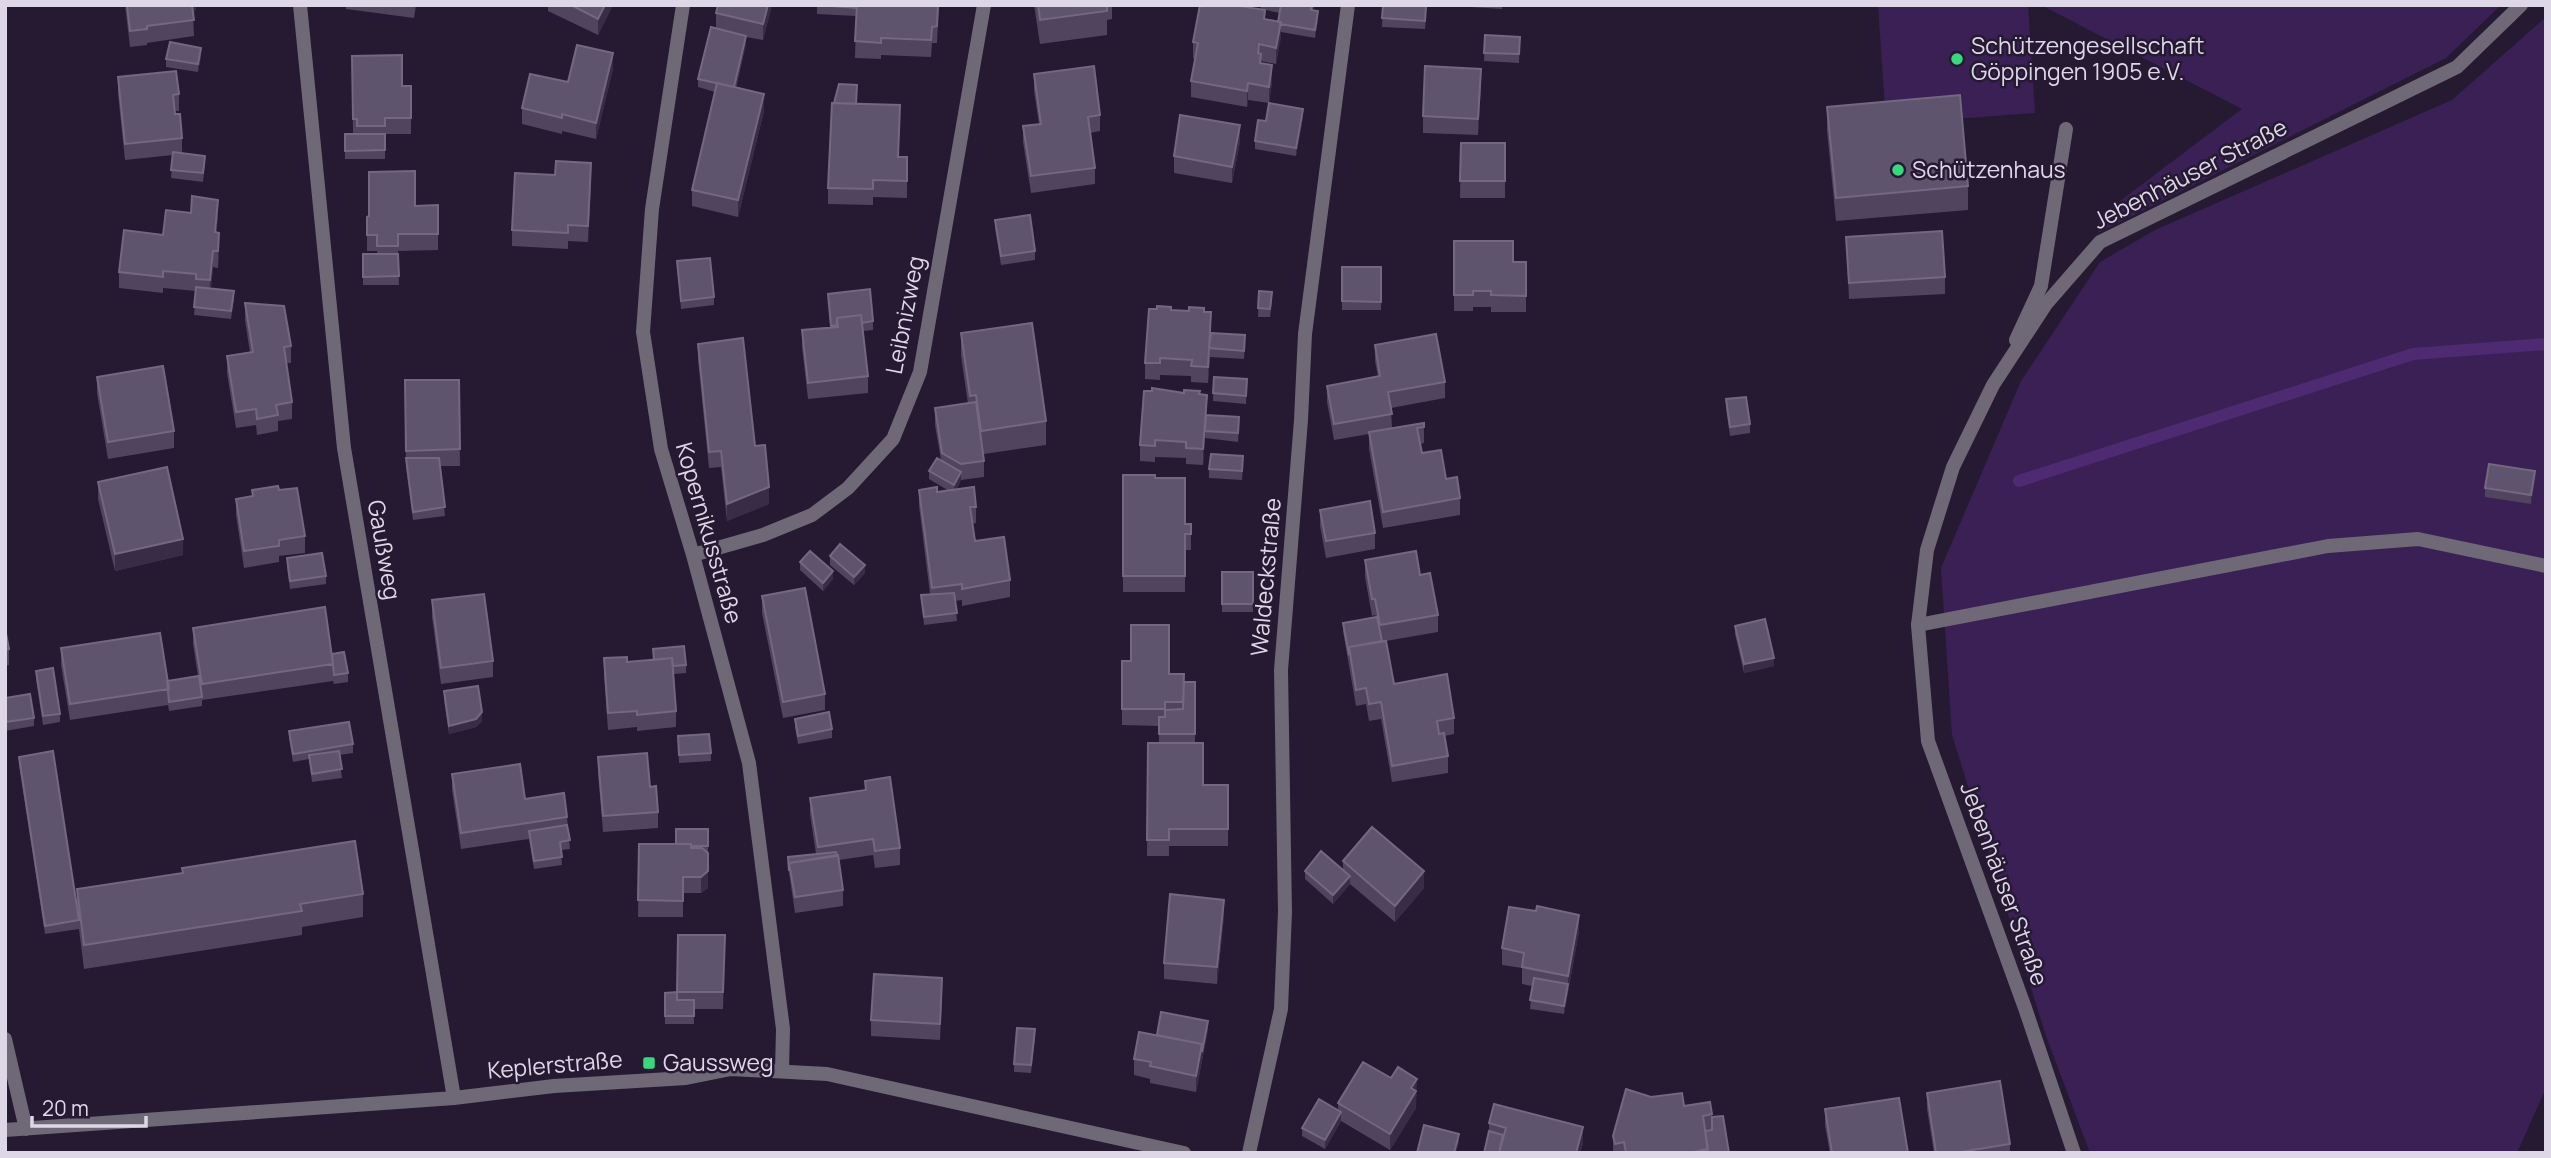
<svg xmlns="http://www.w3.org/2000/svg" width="2551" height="1158" viewBox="0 0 2551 1158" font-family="Manrope,sans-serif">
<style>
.green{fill:#3a2055}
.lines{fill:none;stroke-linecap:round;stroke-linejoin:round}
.stream{stroke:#4d2a71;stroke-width:12}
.service{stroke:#6f6977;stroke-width:14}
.minor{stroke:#6f6977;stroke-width:14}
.wall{fill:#50445e}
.shaded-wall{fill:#382d46}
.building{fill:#5f546d;stroke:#736880;stroke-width:2}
.poi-dot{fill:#39d87f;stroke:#251a32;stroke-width:2.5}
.labels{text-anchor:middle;stroke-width:5;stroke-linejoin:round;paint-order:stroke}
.poi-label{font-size:23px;fill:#ddd7e7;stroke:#251a32;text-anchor:start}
.street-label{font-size:23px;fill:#ddd7e7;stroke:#251a32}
</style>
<rect width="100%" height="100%" fill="#251a32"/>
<path class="green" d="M1878,5H2028L2035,113L1886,124Z
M2041,5H2501L2446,58L2098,233L2100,216L2242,109Z
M2546,17V1088L2517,1153H2090L2046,1036L1952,735L1941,568L2021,381L2100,262L2155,230L2452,100Z"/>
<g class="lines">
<path class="stream" d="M2019,481L2413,354L2546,344"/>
<path class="service" d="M2016,340L2041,286L2066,129
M1918,625L2328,546L2418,539L2546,566"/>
<path class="minor" d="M300,5L344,448L454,1098
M683,5L652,209L643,332L661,449L693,555L749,763L783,1029L782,1071
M693,555L763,535L812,515L848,488L893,439L920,372L984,5
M5,1039L26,1129
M5,1130L454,1098L554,1086L686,1078L731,1069L827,1074L1184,1153
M1249,1153L1281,1009L1285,912L1281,670L1301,420L1305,334L1348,5
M2074,1153L2025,1008L1928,741L1918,625L1927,550L1953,467L1993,385L2046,304L2100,242L2457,67L2521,5"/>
</g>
<path class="wall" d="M125,5H196V9L193,13L194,36L147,43V45L130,47Z
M346,5H416L414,18L346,9Z
M548,5H613L598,35L548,11Z
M772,5L763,40L746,37V44L736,88L764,111L738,217L692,206V190L715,92L698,87V79L716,28V13Z
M817,5H939L937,43H932L931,57L881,55V59L855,58L856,16L817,14Z
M1034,5H1112V19L1107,20V35L1040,44Z
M1261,5H1314L1313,10L1318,19L1315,38L1281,32L1276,64L1261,61V63L1272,82L1269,103L1248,100L1247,107L1191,97V81L1195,59L1193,58V42L1265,19L1278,22L1280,13L1261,9Z
M1383,5H1427L1425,29L1382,27Z
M1438,5H1502V9Z
M1485,35L1520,37L1519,63L1484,61Z
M201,56L198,72L166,67V59Z
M352,56L402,86H411V134H385V159H345V134H353Z
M613,69L596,139L562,131V134L522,124V108L568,82Z
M1034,74L1100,115V131L1090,133L1095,168V184L1031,193L1023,142V126L1039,124L1034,91Z
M118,77L179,94V111H175L182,138V153L205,164L203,182L171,178L173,155L125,160L118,94Z
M1481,85L1478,135L1423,133V116Z
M856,104L900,122L898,157L907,174V198L873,197V205L828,204V188Z
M1827,107L1968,186V210L1836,221L1827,131Z
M1303,117L1296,156L1255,149V141Z
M1240,142L1232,183L1174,173V156Z
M1461,143H1505V198H1460Z
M591,180L588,242L568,241V249L512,246V230Z
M438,205V250L398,251L399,285H363V254H377V251H367V217L415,206Z
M218,216L216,233L219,249L218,268L213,267L211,288L234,299L231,319L194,315L196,291L163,288V293L119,288V272L163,235Z
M995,220L1035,251V260L1001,265L995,228Z
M1846,237L1945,277V294L1849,299Z
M1454,241L1513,262H1526V312H1491V307H1473V311H1454Z
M677,261L714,297V305L681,309Z
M1342,267H1381V310H1342Z
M1259,291L1272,301L1270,317H1258Z
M828,294L873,321V330L863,331L868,376V393L808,399L802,347V330L830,327Z
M245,303L291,346V363H286L292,402V419L278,421V431L257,435L256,425L236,428L227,373V356L250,353L245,320Z
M1171,310L1204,312L1211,333L1245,344L1244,359L1210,357L1208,383L1191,382V376L1160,375V380L1145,379V363Z
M961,333L1046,421V445L984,454V477L961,480L956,490L976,507V523L972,524L975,541L1010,580V597L962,606V600L955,601L957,621L924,625L921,595L930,594L919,506V490L937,492L949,491L929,479V471L941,460L935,425V408L968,404L961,356Z
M698,344L755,446L769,504L727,521L721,467L709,468L698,360Z
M1375,345L1445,382V398L1391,408L1392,428L1424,427V443L1420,444L1422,453L1446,479L1460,498V515L1383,528L1369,449V434L1334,440L1327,402V386L1378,377L1375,361Z
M97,377L174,431V448L108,459L97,393Z
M1214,377L1247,379L1246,404L1213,401Z
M405,380H459L460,466H440L445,516L413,520L406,467Z
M1184,393L1200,394L1206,415L1239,426L1238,442L1205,438L1203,465L1186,464V458L1155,457V462L1140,461V445Z
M1726,399L1750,424V433L1730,436L1726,408Z
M1243,465L1242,480L1209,478V469Z
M1123,475L1155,478L1185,524H1191V550H1185V592H1123Z
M2535,480L2531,504L2485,497V488Z
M98,482L183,555L115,571L98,499Z
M252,490H279L305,536V553L279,556V562L244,568L236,515V499L252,496Z
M1320,510L1375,533V549L1326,558L1320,526Z
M830,556L865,573L854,585L830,565Z
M287,558L326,576V584L290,589L287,567Z
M1365,560L1420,575L1438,615V632L1386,641L1394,684L1454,718V734L1444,736L1448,756V773L1392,782L1381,719L1369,721L1366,704L1356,706L1343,631V623L1376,617L1375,615L1372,616L1365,577Z
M800,562L833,579L823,591L800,570Z
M1222,572H1253V612H1222Z
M762,596L825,694V710L783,718L762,613Z
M432,600L493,661V677L441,684L432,617Z
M1735,626L1774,666L1744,673L1735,634Z
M5,628L9,649V665L5,666Z
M193,628L332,654L348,673V682L334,684L333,681L202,700V706L169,711L168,705L70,720L61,665V648L167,681L198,676L193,644Z
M653,649L686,665V673L674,674L676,711V727L637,731V727L608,730L604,675V658L627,662L653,660Z
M1122,661L1169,674L1184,682H1195V742H1159V726L1122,725Z
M36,671L60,714V722L43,725L36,679Z
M444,691L482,721L476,727L449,734L444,699Z
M5,698L34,718V726L5,731Z
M795,719L832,729V738L798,744L795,727Z
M289,731L353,744V753L339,755L342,778L312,782L309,759L293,762L289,739Z
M678,736L711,753V761L679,763Z
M1148,743L1203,785H1228V846H1169V856H1147Z
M19,757L77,903V889L182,873V868L363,894V917L302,927V935L84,969L79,929L45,934L19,765Z
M598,757L650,787L658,812V828L603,832L598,773Z
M452,774L525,799L567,817L570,849L561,850L562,865L534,869L529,839L461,849L452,790Z
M865,781L900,848V865L875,868L873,855L839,860L843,890V906L795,913L788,866V857L816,854L810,814V798L865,790Z
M708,829V888L701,893H683V917H638L639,844H676Z
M1343,861L1424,888L1395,922L1350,884L1333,904L1305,879V871L1343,869Z
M1224,916L1217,984L1164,979V963Z
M1579,931L1564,1014L1530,1009L1532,986L1522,984V968L1502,965V948Z
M725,935L723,1009H694V1024H665V993L677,992Z
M942,995L940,1040L871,1036V1020Z
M1208,1029L1196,1092L1150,1083V1079L1134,1075V1059L1157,1035Z
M1035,1038L1031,1073L1014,1072V1064Z
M1927,1093L2010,1144V1153H1934L1927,1109Z
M1417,1095L1416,1097V1108L1390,1150L1341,1121L1325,1149L1302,1136V1128L1338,1111V1103Z
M1651,1097L1712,1114V1117L1729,1153H1613V1136Z
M1825,1109L1908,1153H1830L1825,1126Z
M1489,1123L1583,1143L1580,1153L1489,1131Z"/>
<path class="shaded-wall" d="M191,5H196V9L191,15Z
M605,5H613L598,35V19Z
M768,5H772L763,40V24Z
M1318,11V19L1315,38V30Z
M1281,22V38L1276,64V48Z
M746,36V44L733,96V88Z
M201,48V56L198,72V64Z
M613,53V69L596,139V123Z
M1272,65V82L1269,103V87Z
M1481,69V85L1478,135V119Z
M1248,83V100L1247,107V91Z
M764,94V111L738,217V200Z
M1303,109V117L1296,156V148Z
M1240,125V142L1232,183V167Z
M591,163V180L588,242V226Z
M218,200V216L215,249V232Z
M219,233V249L218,268V251Z
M213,251V267L210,297V280Z
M1211,312V329L1208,383V367Z
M1207,395V411L1203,465V449Z
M2535,471V480L2531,504V495Z
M961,472V480L954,494V485Z
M769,487V504L727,521V504Z
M183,539V555L115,571V554Z
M865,565V573L854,585V577Z
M833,571V579L823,591V583Z
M1774,658V666L1744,673V664Z
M482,712V721L476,727L449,734V726Z
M708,853V888L701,893V877Z
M1424,871V888L1395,922V906Z
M1350,876V884L1333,904V895Z
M1224,900V916L1217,984V967Z
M1579,915V931L1568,992V976Z
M942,978V995L940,1040V1024Z
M1568,984V992L1564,1014V1006Z
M1208,1021V1029L1196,1092V1076Z
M1417,1079L1416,1108L1390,1150V1134L1411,1088Z
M1341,1112V1121L1325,1149V1140Z
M1583,1127V1143L1580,1153H1576Z
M1459,1134V1143L1456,1153H1454Z"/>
<path class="building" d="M127,5H192L194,20L147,26V29L130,31Z
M571,5H605L598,19Z
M718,5H768L763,24L716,13Z
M817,5H857V8Z
M857,5H938L937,26L932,27L931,40L881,38V43L855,41Z
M1038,5H1107V11L1040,20Z
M1200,5H1233L1265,10L1264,19L1281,22L1276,48L1259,44L1258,53L1261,54L1260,63L1272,65L1269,87L1248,83L1247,91L1191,81L1198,43L1193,42Z
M1281,5H1312L1311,10L1318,11L1315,30L1280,24L1281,22H1278Z
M1383,5H1426L1425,21L1382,18Z
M711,27L746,36L734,87L698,79Z
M1485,35L1520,37L1519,54L1484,53Z
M170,42L201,48L198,64L166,59Z
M577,45L613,53L596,123L562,114V118L522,108L530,74L568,82Z
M402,55V86H411V118H385V126H357V119H353L352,56Z
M1094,66L1100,115L1088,117L1095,168L1031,176L1023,126L1041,124L1034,74Z
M1425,66L1481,69L1478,119L1423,116Z
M176,71L179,94L173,95L175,114H180L182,138L125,144L118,77Z
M717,83L764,94L738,200L692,190Z
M839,84L857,85L856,104L834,103Z
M1960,95L1968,186L1836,198L1827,107Z
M832,103L900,105L898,157H907V181L873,180V189L828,188Z
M1269,103L1303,109L1296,148L1255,141L1258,120L1266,121Z
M1180,115L1240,125L1232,167L1174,156Z
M345,134H385V150L345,151Z
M1461,143H1505V181H1460Z
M173,152L205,156L203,173L171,170Z
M556,161L591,163L588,226L568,225V233L512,230L515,173L555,175Z
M415,171V206L438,205V234H398V246H377V235H367V217L369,216V172Z
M192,196L218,200L215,232L219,233L218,251H213L210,280L196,279V274L163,271V277L119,272L124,230L163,235L166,210L191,213Z
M1030,215L1035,251L1001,256L995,220Z
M1942,231L1945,277L1849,283L1846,237Z
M1454,241H1513V262H1526V296L1491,295V291H1473V295H1454Z
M363,254H398L399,276L363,277Z
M710,258L714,297L681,301L677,261Z
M1342,267H1381V302L1342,301Z
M196,287L234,291L231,311L194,307Z
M870,289L873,321L862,323L861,315L837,318V325L831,326L828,294Z
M1259,291L1272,292L1270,309L1258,308Z
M245,303L284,306L291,346L284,347L292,402L276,405L278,415L257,419L256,409L236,412L227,356L253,352Z
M1157,306L1171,307V310L1189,311V307L1204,308V312H1211L1208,367L1191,366L1192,360L1160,358V363H1145L1149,309H1157Z
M861,315L868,376L808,383L802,330L838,327L837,318Z
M1032,323L1046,421L981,431L976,395L970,396L961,333Z
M1211,333L1245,335L1244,351L1209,348Z
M1436,334L1445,382L1388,392L1392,414L1334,424L1327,386L1380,376L1375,345Z
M743,338L755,446L765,445L769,487L727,504L721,451L709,452L698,344Z
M163,366L174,431L108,442L97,377Z
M1214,377L1247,379L1246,396L1213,393Z
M405,380H459L460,449L406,451Z
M1152,388L1184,393V390L1200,391L1199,394L1207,395L1203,449L1186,448V442L1155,440V446L1140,445L1144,391H1152Z
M1746,397L1750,424L1730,427L1726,399Z
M976,402L984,461L961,464L942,453L935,408Z
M1206,415L1239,417L1238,433L1205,431Z
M1424,423V427L1417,428L1422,453L1441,450L1446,479L1457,477L1460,498L1383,512L1369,432Z
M1211,454L1243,456L1242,471L1209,469Z
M406,458H439L445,507L413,512Z
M937,458L961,472L954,485L929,471Z
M2489,464L2535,471L2531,495L2485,488Z
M167,467L183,539L115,554L98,482Z
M1123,475H1155V478H1185V524H1191V534H1185V576H1123Z
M278,486L279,490L297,488L305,536L279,540V546L244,551L236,499L253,496L252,490Z
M937,487V492L974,487L976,507H970L975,541L1004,537L1010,580L962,589V584L932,588L919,490Z
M1370,501L1375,533L1326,541L1320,510Z
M840,544L865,565L854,577L830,556Z
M810,551L833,571L823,583L800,562Z
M1416,551L1420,575L1430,573L1438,615L1380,625L1375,599H1372L1365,560Z
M322,553L326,576L290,581L287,558Z
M1222,572H1253V604H1222Z
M805,588L825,694L783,702L762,596Z
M954,593L957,613L924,617L921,595Z
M484,594L493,661L441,668L432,600Z
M325,607L333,664L202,684L193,628Z
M1377,617L1382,641L1349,647V655L1343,623Z
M1765,619L1774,658L1744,664L1735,626Z
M1131,625H1169V674H1184L1183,702H1165V709H1122V661H1131Z
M5,628L9,649L5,650Z
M160,633L169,689L70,704L61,648Z
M1386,641L1394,684L1447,674L1454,718L1437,721L1439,734L1444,733L1448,756L1392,766L1381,702L1369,704L1366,688L1356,690L1349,647Z
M684,646L686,665L673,666L672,658L654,660L653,649Z
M344,652L348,673L334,675L332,654Z
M627,657V662L672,658L676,711L637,715V711L608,713L604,658Z
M53,668L60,714L43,716L36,671Z
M199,676L202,697L169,702L167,681Z
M1184,682H1195V734H1159V717H1165V710L1183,709Z
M478,686L482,712L476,719L449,726L444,691Z
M30,694L34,718L5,722V698Z
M829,712L832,729L798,736L795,719Z
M349,722L353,744L293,754L289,731Z
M709,734L711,753L679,755L678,736Z
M1148,743H1203V785H1228V829H1169V840H1147Z
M53,751L79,920L45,926L19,757Z
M339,751L342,769L312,774L309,755Z
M647,753L650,787L656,786L658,812L603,816L598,757Z
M520,764L525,799L564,793L567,817L461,833L452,774Z
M890,777L900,848L875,851L873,839L818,847L810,798L866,790L865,781Z
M567,825L570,840L560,842L562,857L534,861L529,831Z
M1372,827L1424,871L1395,906L1343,861Z
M676,829H708V846H691V844H676Z
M355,841L363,894L300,904L302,911L84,945L77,889L183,873L182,868Z
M639,844H691V848H702L708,853V871L701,877H683V901L638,900Z
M1321,851L1350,876L1333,895L1305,871Z
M836,852L837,856L789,863V871L788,857Z
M838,855L843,890L795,897L789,863Z
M1170,894L1224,900L1217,967L1164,963Z
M1537,906L1579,915L1568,976L1522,967L1524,953L1502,948L1509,907L1536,911Z
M678,935H725L723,992H677Z
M874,974L942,978L940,1024L871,1020Z
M1534,978L1568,984L1564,1006L1530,1000Z
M677,992V1000H694V1016H665V993Z
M1161,1012L1208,1021L1202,1052V1044L1157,1035Z
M1017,1028L1035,1029L1031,1065L1014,1064Z
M1139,1032L1202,1044L1196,1076L1150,1066L1151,1062L1134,1059Z
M1363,1062L1391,1078L1398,1067L1417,1079L1411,1088L1416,1091L1390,1134L1338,1103Z
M2000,1081L2010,1144L1954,1153H1936L1927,1093Z
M1626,1089L1651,1097L1682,1093L1684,1106L1710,1102L1712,1114L1703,1116L1708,1149L1688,1153H1626L1624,1142L1615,1144L1613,1136Z
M1899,1098L1908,1153H1832L1825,1109Z
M1319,1099L1341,1112L1325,1140L1302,1128Z
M1494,1104L1583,1127L1576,1153H1499L1506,1128L1489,1123Z
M1723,1116L1729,1153H1708L1705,1131L1712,1130V1117Z
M1424,1125L1459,1134L1454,1153H1417Z
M1489,1131L1503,1135L1499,1153H1484Z"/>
<g class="poi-dot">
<circle cx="1957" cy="59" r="7"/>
<circle cx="1898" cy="170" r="7"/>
<rect x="642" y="1056" width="14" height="14" rx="3.5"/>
</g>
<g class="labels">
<g class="poi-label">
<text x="1971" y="54">Schützengesellschaft<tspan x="1971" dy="26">Göppingen 1905 e.V.</tspan></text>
<text x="1912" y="178">Schützenhaus</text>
<text x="663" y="1071">Gaussweg</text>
</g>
<g class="street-label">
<text transform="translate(2190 174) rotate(-27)" y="8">Jebenhäuser Straße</text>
<text transform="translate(905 315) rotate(-79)" y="8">Leibnizweg</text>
<text transform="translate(709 533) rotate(74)" y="8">Kopernikusstraße</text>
<text transform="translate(384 550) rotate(80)" y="8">Gaußweg</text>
<text transform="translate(1266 577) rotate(-85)" y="8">Waldeckstraße</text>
<text transform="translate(2004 884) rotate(70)" y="8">Jebenhäuser Straße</text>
<text transform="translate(555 1065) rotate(-5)" y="8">Keplerstraße</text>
</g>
</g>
<rect width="2551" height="1158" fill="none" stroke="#ddd7e7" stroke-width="14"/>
<path d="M32 1116v10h114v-10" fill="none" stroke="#ddd7e7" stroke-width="3.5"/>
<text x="42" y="1116" font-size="21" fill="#ddd7e7" stroke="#251a32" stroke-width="5" paint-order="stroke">20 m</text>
</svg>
